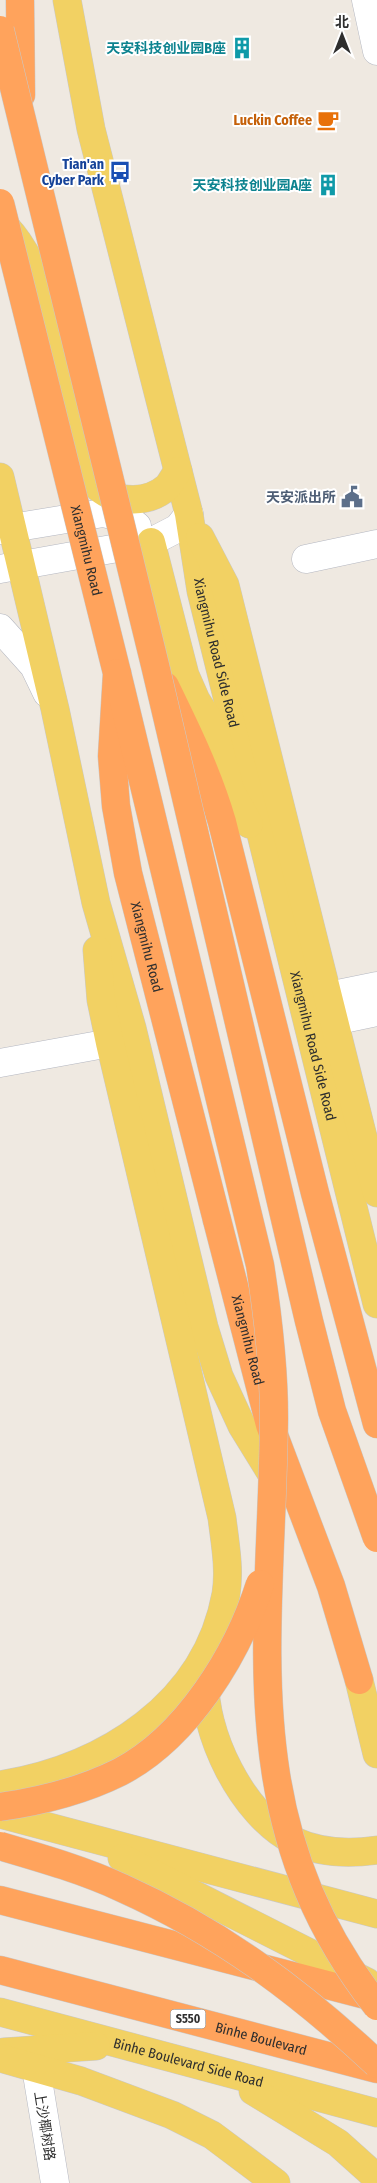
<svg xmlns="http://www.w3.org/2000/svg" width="377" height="2183" viewBox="0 0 377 2183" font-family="'Fira Sans Condensed','Noto Sans SC',sans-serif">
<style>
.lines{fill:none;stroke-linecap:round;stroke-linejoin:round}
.minor-casing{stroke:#b4b7c1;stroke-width:29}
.major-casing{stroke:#c9c9c9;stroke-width:29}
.highway-casing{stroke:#c9c9c9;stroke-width:29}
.minor{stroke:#fff;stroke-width:28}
.major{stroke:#f2d163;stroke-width:28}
.highway{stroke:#ffa35c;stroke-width:28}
.highway-bridge-casing{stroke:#c9c9c9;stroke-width:29;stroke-linecap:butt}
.highway-bridge{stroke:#ffa35c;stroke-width:28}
.labels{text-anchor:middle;stroke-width:4;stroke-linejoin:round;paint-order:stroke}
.shield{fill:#fff;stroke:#6d6d6d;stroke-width:1}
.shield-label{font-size:12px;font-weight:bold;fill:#2e2e2e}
.culture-label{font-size:14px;font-weight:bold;fill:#0d838f;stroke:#fff;text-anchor:end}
.food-label{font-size:14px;font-weight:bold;fill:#c56008;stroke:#fff;text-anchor:end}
.transit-label{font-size:14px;font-weight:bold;fill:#164399;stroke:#fff;text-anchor:end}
.service-label{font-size:14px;font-weight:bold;fill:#4e5e75;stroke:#fff;text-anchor:end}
.street-label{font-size:14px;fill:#2e2e2e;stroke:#fff}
</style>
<rect width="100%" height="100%" fill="#efe9e1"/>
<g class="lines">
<g class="minor-casing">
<path id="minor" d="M366,0L377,51
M0,530L103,513L128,519L137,526
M306,559L377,544
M0,569L151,542L178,528L189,514
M0,628L34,666L47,693
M328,996L377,986
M334,1021L377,1012
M0,1063L110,1043
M36,2068L55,2183"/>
</g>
<g class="major-casing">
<g id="major">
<path id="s1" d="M67,0L91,129L189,514L201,591L377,1304"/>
<path d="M6,227C53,276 70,394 86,460C89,469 92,481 99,488C118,504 149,503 167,487C171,483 174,476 178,471"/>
<path d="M0,477L55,709L96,903L132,1028L204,1327L219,1376L242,1426L279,1486"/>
<path d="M200,537L225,585L377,1193"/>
<path d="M151,542L185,675L196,700L214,728L230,790L249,824"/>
<path d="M205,1676C202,1732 242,1815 294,1841C320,1853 350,1854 377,1850"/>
<path d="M359,1680L377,1754"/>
<path d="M0,1785C104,1768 206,1705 226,1594C230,1569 225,1543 222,1518L110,1043L101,1000L97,950"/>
<path d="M0,1814L377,1914"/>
<path d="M122,1858L367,1982"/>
<path id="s2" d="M0,2012L377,2113"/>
<path d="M4,2052L96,2046"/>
<path d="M0,2058L81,2081L172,2115L212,2135L276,2183"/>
<path d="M253,2091L338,2143L377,2178"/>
</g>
</g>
<g class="highway-casing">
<g id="highway">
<path d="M20,0L21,95"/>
<path d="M165,686C187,731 208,774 222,822L315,1193L377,1424"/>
<path id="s3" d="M217,1220L270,1425L331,1586L359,1680"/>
<path d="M0,1900L377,1998"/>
<path id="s4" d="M0,1970L377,2069"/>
</g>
</g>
<use href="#minor" class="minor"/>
<use href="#major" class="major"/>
<use href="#highway" class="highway"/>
<g class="highway-bridge-casing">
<g id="highway-bridge">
<path d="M0,30L155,665L309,1321L332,1411L377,1538"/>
<path id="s5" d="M0,203L117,673L112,756L116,806L128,873L217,1220"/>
<path d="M117,673L260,1265C268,1316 274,1367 274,1418C272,1635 231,1820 377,2006"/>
<path d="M0,1807C42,1801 82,1791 120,1772C187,1737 238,1654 260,1584"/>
<path d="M0,1846C41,1858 83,1870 122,1888C220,1932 299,1991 377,2064"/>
</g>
</g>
<use href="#highway-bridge" class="highway-bridge"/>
</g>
<defs>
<g id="building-bare" transform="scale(1.725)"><path d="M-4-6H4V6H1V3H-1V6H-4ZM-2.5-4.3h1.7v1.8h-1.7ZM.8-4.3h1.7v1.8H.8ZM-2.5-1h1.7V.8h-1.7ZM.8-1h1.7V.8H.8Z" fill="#0f9aa8" stroke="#fff" stroke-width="2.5" paint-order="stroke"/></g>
<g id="cafe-bare" transform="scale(1.725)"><path d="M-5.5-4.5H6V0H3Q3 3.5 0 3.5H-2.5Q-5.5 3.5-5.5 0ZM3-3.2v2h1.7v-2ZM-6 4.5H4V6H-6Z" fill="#e8710a" stroke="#fff" stroke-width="2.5" paint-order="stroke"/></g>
<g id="bus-bare" transform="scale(1.725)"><path d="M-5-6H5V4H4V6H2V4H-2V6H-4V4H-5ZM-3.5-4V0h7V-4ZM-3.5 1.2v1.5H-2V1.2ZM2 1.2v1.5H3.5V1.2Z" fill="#1a4fb4" stroke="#fff" stroke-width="2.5" paint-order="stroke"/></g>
<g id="civic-bare" transform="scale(1.725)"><path d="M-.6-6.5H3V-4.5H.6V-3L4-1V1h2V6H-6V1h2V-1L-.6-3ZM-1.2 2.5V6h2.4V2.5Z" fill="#5c6f8a" stroke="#fff" stroke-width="2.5" paint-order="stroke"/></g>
</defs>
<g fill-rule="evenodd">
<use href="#building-bare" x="242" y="48"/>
<use href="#cafe-bare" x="328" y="120"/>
<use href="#bus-bare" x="120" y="172"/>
<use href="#building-bare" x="328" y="185"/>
<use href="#civic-bare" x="352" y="497"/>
</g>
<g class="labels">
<rect class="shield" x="170.5" y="2009.5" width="35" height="19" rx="4"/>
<g class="shield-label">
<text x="188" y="2023">S550</text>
</g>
<g class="culture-label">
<text x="226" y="53">天安科技创业园B座</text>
<text x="312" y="190">天安科技创业园A座</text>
</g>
<g class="food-label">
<text x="312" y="125">Luckin Coffee</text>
</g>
<g class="transit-label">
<text x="104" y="169">Tian'an<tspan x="104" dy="16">Cyber Park</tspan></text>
</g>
<g class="service-label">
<text x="336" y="502">天安派出所</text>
</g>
<g class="street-label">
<text dy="5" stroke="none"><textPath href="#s5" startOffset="358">Xiangmihu Road</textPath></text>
<text dy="5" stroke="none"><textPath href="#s1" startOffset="670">Xiangmihu Road Side Road</textPath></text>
<text dy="5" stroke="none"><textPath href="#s5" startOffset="762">Xiangmihu Road</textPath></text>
<text dy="5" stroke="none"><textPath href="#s1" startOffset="1075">Xiangmihu Road Side Road</textPath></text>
<text dy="5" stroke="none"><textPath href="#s3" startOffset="124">Xiangmihu Road</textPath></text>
<text dy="5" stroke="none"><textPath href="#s4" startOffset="270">Binhe Boulevard</textPath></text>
<text dy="5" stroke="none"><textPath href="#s2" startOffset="195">Binhe Boulevard Side Road</textPath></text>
<text transform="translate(45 2126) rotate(81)" y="5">上沙椰树路</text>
</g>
</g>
<g transform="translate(342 35)" stroke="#ffffff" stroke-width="4" paint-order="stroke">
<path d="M0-4L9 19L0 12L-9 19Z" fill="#2e2e2e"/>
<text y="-8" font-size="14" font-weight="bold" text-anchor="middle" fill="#2e2e2e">北</text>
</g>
</svg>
